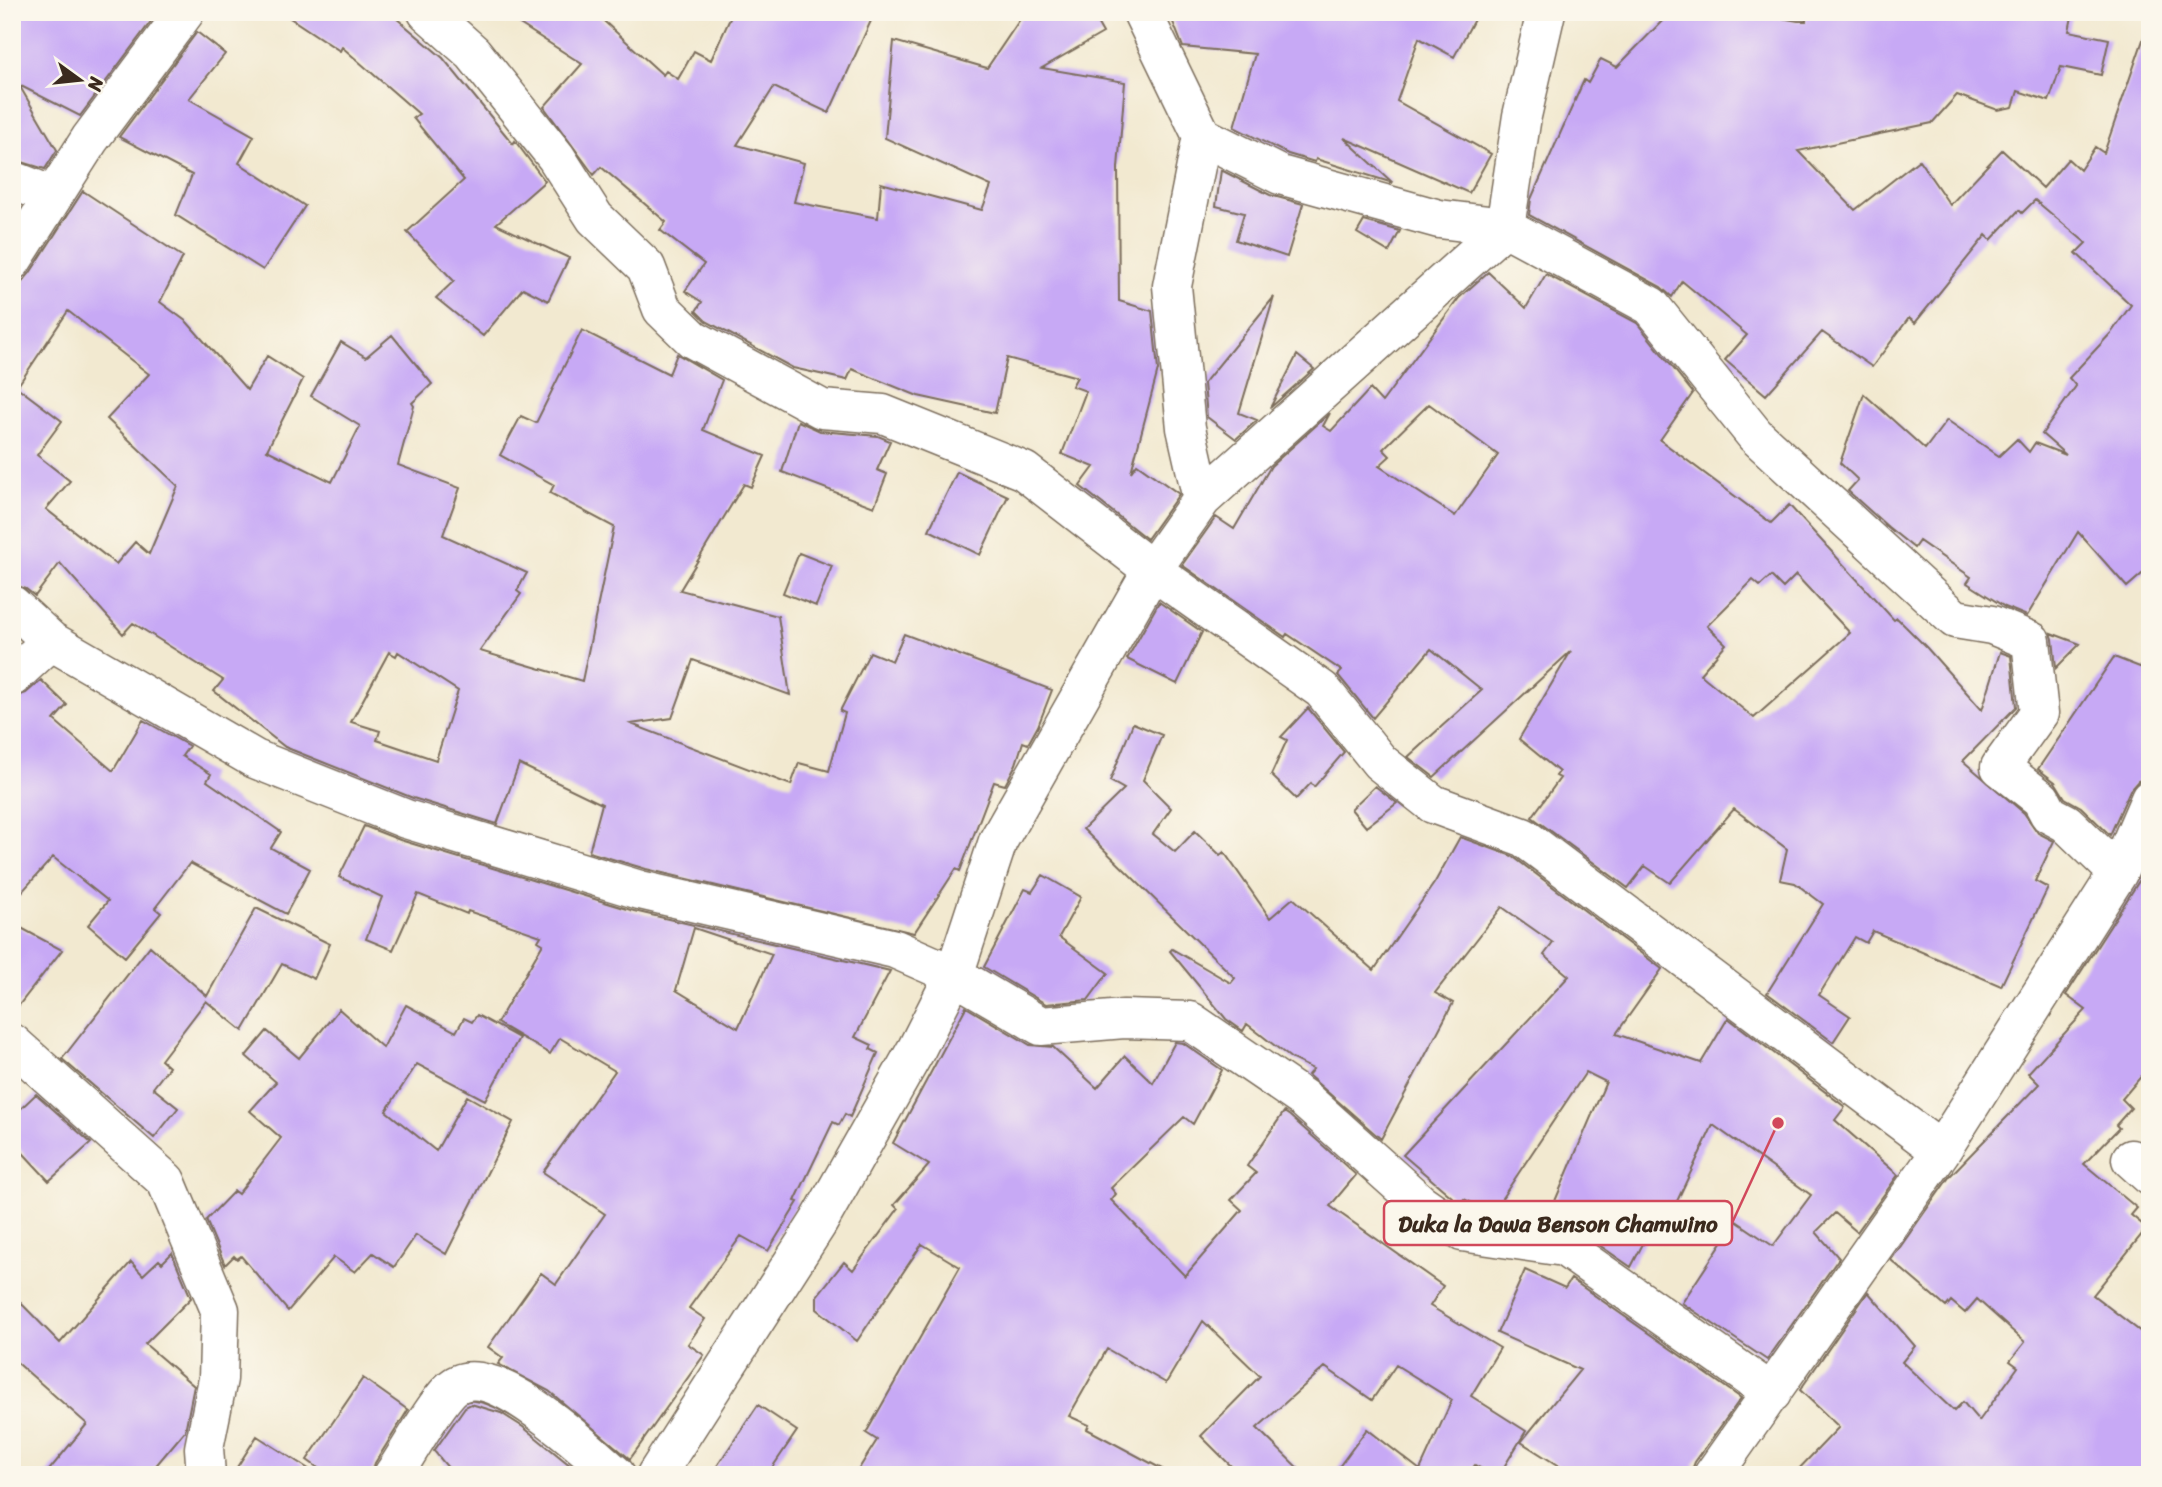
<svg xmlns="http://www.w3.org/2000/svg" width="2162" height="1487" viewBox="0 0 2162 1487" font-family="Sriracha,sans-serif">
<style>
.building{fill:#c7a9f5;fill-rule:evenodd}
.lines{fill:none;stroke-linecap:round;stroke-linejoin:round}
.minor-casing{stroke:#7b6d5c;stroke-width:41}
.minor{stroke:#fff;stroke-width:38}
.leader{fill:none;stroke:#d1495b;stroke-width:2.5}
.callout-dot{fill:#d1495b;stroke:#fbf7ec;stroke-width:2.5}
.callout{fill:#fbf7ec;stroke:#d1495b;stroke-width:2.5}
.callout-label{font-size:23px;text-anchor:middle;font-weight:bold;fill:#3b2a1e}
</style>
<rect width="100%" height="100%" fill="#fbf7ec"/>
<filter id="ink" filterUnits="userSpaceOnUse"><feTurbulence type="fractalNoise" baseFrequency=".0143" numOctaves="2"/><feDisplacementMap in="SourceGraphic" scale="14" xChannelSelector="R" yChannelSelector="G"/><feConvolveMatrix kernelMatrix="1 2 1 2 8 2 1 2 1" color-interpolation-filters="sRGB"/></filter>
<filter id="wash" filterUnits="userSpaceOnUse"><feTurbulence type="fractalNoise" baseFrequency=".00686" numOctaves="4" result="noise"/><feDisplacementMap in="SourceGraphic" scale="28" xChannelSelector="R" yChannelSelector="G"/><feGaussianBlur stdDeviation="1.57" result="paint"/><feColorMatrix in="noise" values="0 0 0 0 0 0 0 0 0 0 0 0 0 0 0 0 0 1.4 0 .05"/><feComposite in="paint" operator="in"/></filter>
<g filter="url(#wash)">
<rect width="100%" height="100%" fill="#f2e9d0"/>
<g id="blocks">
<path class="building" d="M12,12H158L80,116L19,85L57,150L45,169L12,159Z
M281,12H389L443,58L513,144L515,141L545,181L496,224L569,258L548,301L523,288L483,336L436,298L454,281L407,232L464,180L413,118L419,114L342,47L340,51Z
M501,12H594L663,75L666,71L678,79L694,51L711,60L733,12H875L829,113L774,87L737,145L804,163L794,202L878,218L881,183L982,210L991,186L885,138L894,41L987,68L1025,12H1091L1103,33L1042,68L1125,82L1118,168L1119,301L1152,311L1158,370L1131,472L1137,464L1179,494L1147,539L1080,486L1094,467L1062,454L1086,391L1072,386L1077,377L1007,358L995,413L918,396L852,369L847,380L793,368L706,321L696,311L702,302L685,291L704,264L660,230L666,222L601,167L594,175L544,107L582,64Z
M1169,12H1478L1454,57L1419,38L1397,101L1491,154L1469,193L1344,138L1393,183L1316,159L1315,162L1288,154L1234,127L1255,54L1183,47Z
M1671,12H1748L1798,21H1806L1807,12H2073L2069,31L2109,39L2101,75L2061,67L2049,101L2018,91L2013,107L1998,110L1957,95L1932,123L1798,151L1855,210L1919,160L1950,205L2002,150L2043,188L2068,159L2080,170L2095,147L2104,153L2144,37L2150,38V567L2127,587L2078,532L2027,616L2005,607L1967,583L1971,577L1919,541L1914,548L1888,527L1848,491L1858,480L1840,463L1864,394L1925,449L1947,420L1999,456L2017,439L2029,452L2035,443L2066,455L2042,434L2076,386L2069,378L2111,333L2131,305L2076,253L2086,243L2035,200L2022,213L2019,210L1991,240L1986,235L1915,323L1909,318L1872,367L1822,332L1766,395L1725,360L1747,335L1682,281L1672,297L1661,287L1529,215L1531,199L1584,80L1588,83L1601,59L1617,67Z
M197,32L225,54L189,99L254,136L239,163L305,206L263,270L176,215L192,175L119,137Z
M1221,170L1270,195L1303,204L1287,257L1236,240L1244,213L1216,206Z
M83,191L183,257L160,302L187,322L247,390L267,356L303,379L267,450L332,482L360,426L311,396L341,342L366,357L392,335L432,384L412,403L414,406L398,465L460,488L443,535L527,573L517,591L521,594L480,651L582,681L614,527L550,493L554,485L500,455L521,416L536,423L582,330L669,374L677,354L722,380L703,430L765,456L751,487L744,484L680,590L778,616L790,695L693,660L672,718L631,724L791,785L799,763L829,771L845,713L840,711L870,652L892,661L904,634L1052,690L1038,726L1028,744L1023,742L1016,764L1005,785L994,782L960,871L956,869L914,933L646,869L589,852L602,804L519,764L497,824L413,798L285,747L214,691L223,680L133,623L123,634L60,563L35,596L26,589L12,584V294L30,273ZM68,311L149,374L107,419L178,486L149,554L135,542L116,564L46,509L70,481L37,455L62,421L17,387ZM389,652L396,656L398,652L458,691L436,760L377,740L380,731L351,722Z
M1364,221L1400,231L1389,252L1357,233Z
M1488,272L1526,308L1546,274L1637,323L1693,393L1660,440L1771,523L1789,505L1894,620L1897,618L1927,648L1982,710L2000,652L2011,656L2016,707L1963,761L2024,813L2038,833L2054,841L2035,881L2048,888L2001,986L1873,931L1866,943L1855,937L1819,995L1850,1016L1833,1042L1767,993L1823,904L1795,883L1780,880L1787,849L1734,809L1670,883L1645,866L1628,888L1532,817L1560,778L1556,776L1559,772L1519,739L1571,651L1434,777L1408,757L1482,690L1431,649L1373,718L1338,675L1342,671L1287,634L1285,637L1182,565L1216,517L1234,529L1271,466L1330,413L1323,426L1331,431L1370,389L1382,402L1459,298ZM1429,404L1498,455L1455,516L1379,466L1390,456L1383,449ZM1796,575L1850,633L1754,718L1700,674L1726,644L1707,626L1753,580L1760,586L1771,576L1783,588Z
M1274,297L1239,413L1257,420L1236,439L1207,417L1204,383Z
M1297,355L1314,369L1270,408Z
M798,421L820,431L878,436L890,441L877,470L887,474L874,507L782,472Z
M957,472L1008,496L980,555L929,530Z
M799,553L832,566L816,606L783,593Z
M1159,602L1202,632L1177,684L1127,659Z
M2051,633L2080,644L2056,668L2053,639Z
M2114,657L2150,671V778L2138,781L2130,790L2110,835L2081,807L2065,798L2055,782L2038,769Z
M41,680L67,705L54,720L113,771L143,720L189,746L182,756L211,774L207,781L281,832L271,848L310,869L286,914L190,863L155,908L161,913L125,957L88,925L108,901L53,857L12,903V698L26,693Z
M1308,708L1344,752L1314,787L1311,783L1296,799L1271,775L1287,740L1281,737Z
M1133,723L1162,735L1143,780L1171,808L1153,834L1175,852L1195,831L1220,855L1224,852L1270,918L1293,898L1374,970L1435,882L1460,837L1512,856L1662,969L1616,1034L1701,1063L1728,1018L1845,1107L1835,1120L1898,1175L1857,1232L1835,1213L1816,1232L1839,1258L1767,1360L1682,1303L1736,1221L1773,1246L1811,1195L1713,1125L1671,1214L1662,1207L1631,1267L1592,1240L1598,1231L1552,1208L1606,1082L1586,1072L1492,1213L1464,1199L1460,1204L1403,1155L1569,976L1544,955L1553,943L1502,907L1435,993L1453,1003L1381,1139L1308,1075L1313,1069L1292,1059L1247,1024L1243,1031L1226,1019L1170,951L1172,949L1231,983L1235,978L1083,829L1124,789L1110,781Z
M1375,786L1397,803L1366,827L1351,809Z
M364,826L400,840L634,911L890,971L855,1037L872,1045L870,1049L878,1053L850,1117L845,1114L839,1125L833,1122L795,1201L798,1202L768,1251L741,1236L689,1308L705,1319L688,1344L704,1355L630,1459L549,1391L498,1364L503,1358L488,1347L541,1273L556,1284L605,1214L543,1172L615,1071L560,1038L550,1054L497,1023L543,944L538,941L541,936L468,911L467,914L418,894L393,950L366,939L382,897L339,877ZM694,928L772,954L738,1028L676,990Z
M2150,864V1066L2122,1099L2131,1108L2116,1125L2119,1128L2084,1164L2137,1208L2131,1215L2147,1228L2093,1295L2150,1339V1475H1793L1839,1427L1800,1390L1868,1292L1915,1346L1902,1362L1954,1411L1963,1402L1979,1421L2018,1367L2010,1361L2025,1342L1977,1299L1965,1313L1951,1301L1946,1307L1891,1260L1950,1176L2039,1084L2028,1073L2086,1010L2066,995Z
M1043,875L1081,897L1059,937L1108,973L1088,1000L1046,1004L984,967L1025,889L1032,892Z
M256,908L330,944L314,979L282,964L243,1031L206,1001L161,1060L169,1067L153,1088L178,1108L154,1138L62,1059L150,946L207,996Z
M12,923L62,950L12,1014Z
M406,1005L456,1032L464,1018L472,1022L477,1015L519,1038L485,1100L417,1064L386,1111L436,1151L467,1096L513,1122L446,1254L416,1235L394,1267L373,1253L355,1272L334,1257L288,1311L241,1256L237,1259L234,1256L225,1265L206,1220L234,1191L238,1194L281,1138L250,1111L276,1082L246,1056L267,1031L299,1058L339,1009L383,1048Z
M966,1007L1030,1045L1053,1047L1097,1088L1125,1056L1153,1083L1175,1042L1183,1043L1222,1070L1193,1124L1184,1117L1111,1188L1116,1194L1111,1200L1185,1276L1242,1210L1231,1200L1256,1173L1247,1166L1284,1112L1290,1116L1356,1175L1330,1206L1443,1286L1430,1306L1500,1348L1471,1396L1526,1431L1499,1475H1492L1475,1465L1467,1475H1333L1367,1429L1420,1470L1452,1400L1396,1365L1372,1400L1325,1367L1257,1428L1305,1475H1240L1201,1436L1260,1376L1203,1321L1166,1383L1107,1349L1069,1416L1089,1425L1087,1429L1173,1475H855L877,1440L866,1433L960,1267L922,1244L857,1341L817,1309V1296L844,1262L853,1270L898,1209L894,1205L929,1165L893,1143Z
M36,1094L91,1143L49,1181L12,1141V1117Z
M172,1253L191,1298L145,1344L194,1386L185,1431L148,1475H45L87,1424L12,1358V1294L60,1343L131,1262L143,1275L159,1260L162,1263Z
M1525,1270L1565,1288L1571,1279L1741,1398L1695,1462L1690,1475H1573L1521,1442L1580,1370L1497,1333Z
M363,1378L408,1410L375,1463L371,1475H328L307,1460Z
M471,1404L501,1413L523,1427L582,1475H454L434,1451L465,1407Z
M758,1405L797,1431L767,1475H711Z
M257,1436L318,1475H232Z"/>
</g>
</g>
<g filter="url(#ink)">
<use href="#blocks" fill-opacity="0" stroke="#7b6d5c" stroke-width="2"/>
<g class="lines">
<g class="minor-casing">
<path id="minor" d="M427,12L473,53L556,157L595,218L646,267L662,309L693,339L822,409L883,414L1024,471L1152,570L1322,690L1380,762L1433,804L1523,837L1941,1151
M1142,12L1202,136L1280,175L1439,219L1505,227L1651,306L1755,435L1955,619L1992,625L2031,641L2039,713L2000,767L2041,799L2049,814L2066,823L2118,873
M12,180L53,196
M12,261L90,139L185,12
M1202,499L1186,428L1172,286L1202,136
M12,605L51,641L255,759L406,819L640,890L895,949L954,975L1041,1026L1124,1019L1190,1021L1304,1099L1419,1202L1462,1232L1564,1247L1772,1393
M12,677L51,641
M12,1043L166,1181L220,1310L218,1379L204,1448L206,1475
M2131,1159L2150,1176
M393,1475C410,1450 431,1410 450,1390C487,1352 586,1450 616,1475
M656,1475L818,1223L917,1048L954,975L998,841L1152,570L1202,499L1505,227L1522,116L1546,12
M1713,1475L1941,1151L2118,873L2150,799"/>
</g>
<use href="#minor" class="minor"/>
</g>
</g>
<path class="leader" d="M1778 1123L1732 1223"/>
<circle class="callout-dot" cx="1778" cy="1123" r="7"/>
<rect class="callout" x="1384" y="1201" width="348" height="44" rx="7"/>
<g class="callout-label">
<text x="1558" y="1232">Duka la Dawa Benson Chamwino</text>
</g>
<rect width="2162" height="1487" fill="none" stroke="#fbf7ec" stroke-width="42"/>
<g transform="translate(80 80) rotate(105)" stroke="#fbf7ec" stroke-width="5" paint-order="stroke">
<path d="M0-5L12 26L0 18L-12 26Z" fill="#3b2a1e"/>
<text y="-10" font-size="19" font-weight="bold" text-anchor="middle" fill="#3b2a1e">N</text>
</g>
</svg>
